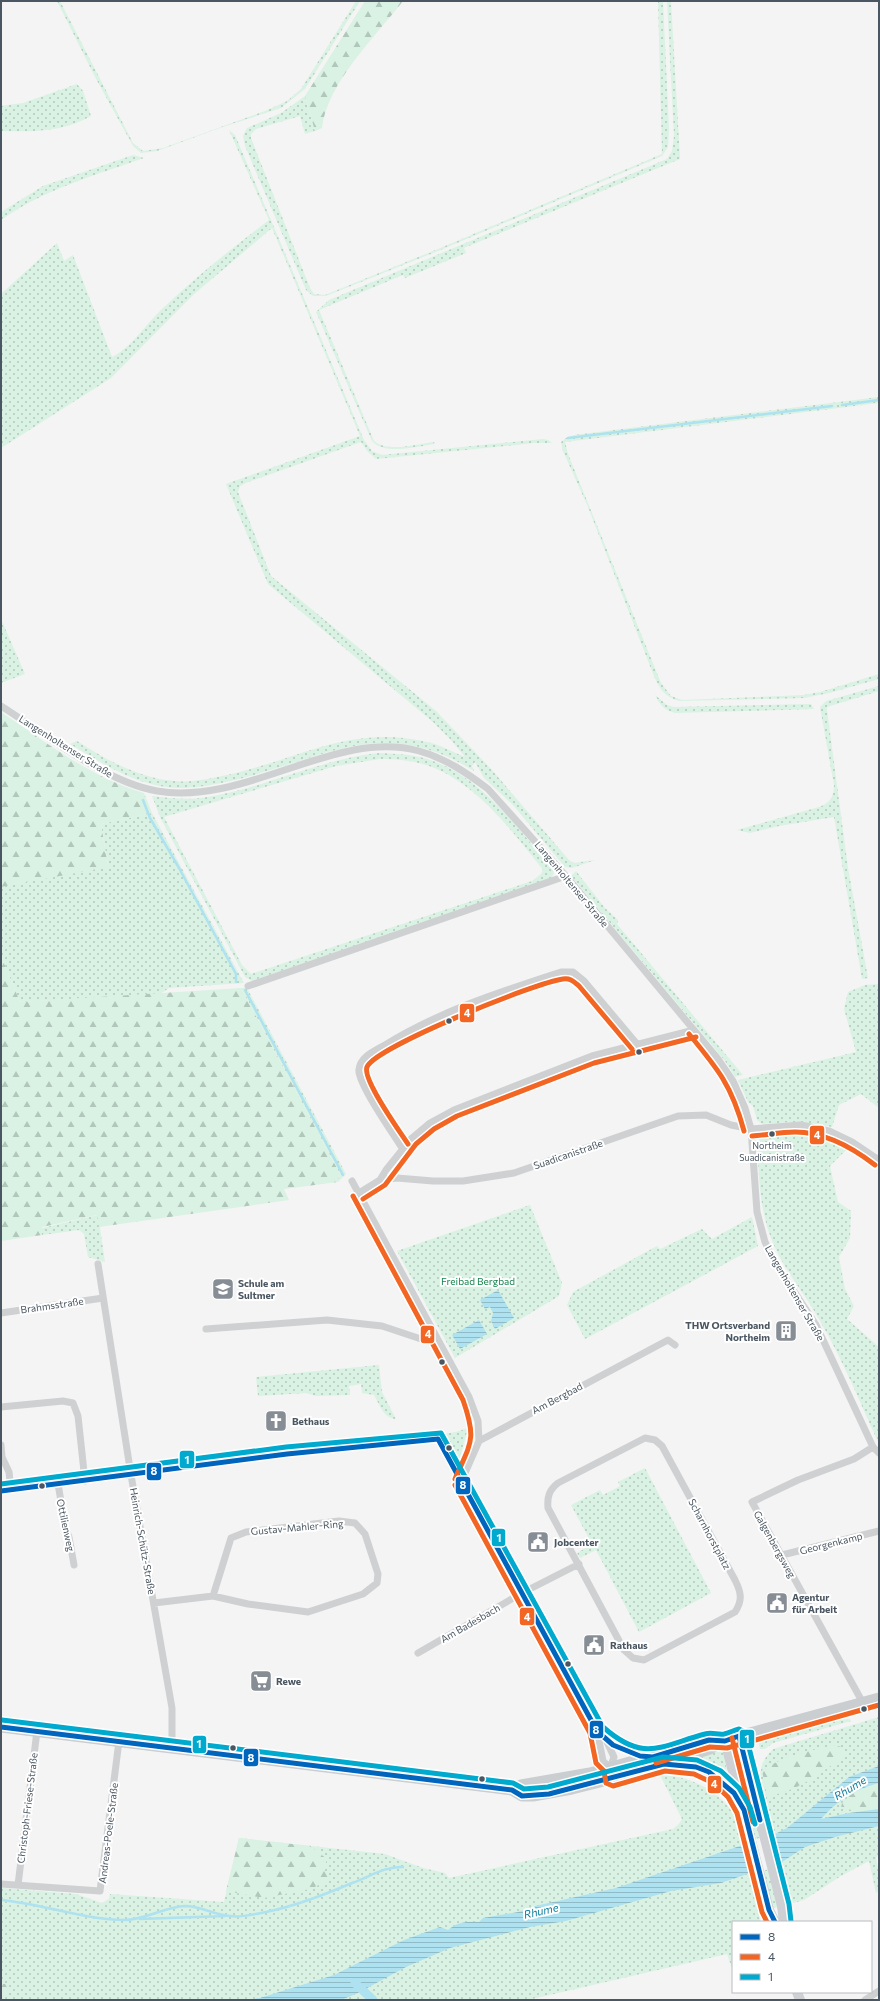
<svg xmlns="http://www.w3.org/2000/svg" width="880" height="2001" viewBox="0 0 880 2001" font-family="Commissioner,sans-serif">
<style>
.grass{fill:url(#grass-dots);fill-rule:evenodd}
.forest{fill:url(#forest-firs)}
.water{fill:url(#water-rules)}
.pier{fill:#f4f4f4}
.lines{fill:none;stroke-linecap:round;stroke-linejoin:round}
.stream{stroke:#aee2f0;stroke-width:2.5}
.canal{stroke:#aee2f0;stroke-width:9}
.street{stroke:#ced0d2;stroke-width:7}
.secondary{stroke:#ced0d4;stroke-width:10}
.primary{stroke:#caced1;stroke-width:11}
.bus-1-casing{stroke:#fff;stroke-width:8}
.bus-2-casing{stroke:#fff;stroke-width:8}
.bus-3-casing{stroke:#fff;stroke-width:8}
.bus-1{stroke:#0065bd;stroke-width:5}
.bus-2{stroke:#f26522;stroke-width:5}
.bus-3{stroke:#00a9ce;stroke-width:5}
.bus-dot{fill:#4a5661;stroke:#fff;stroke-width:1.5}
.labels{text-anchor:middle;stroke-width:4;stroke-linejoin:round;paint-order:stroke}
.bus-label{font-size:9px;fill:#4a5661;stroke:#fff}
.street-label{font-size:10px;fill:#4a5661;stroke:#fff}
.park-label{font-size:10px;fill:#17864f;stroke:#fff}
.poi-label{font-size:10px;font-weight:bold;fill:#4a5661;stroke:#fff;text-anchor:start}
.water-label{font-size:11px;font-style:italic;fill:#0c7c9b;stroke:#fff}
.line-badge{stroke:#fff;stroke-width:1.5}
.badge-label{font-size:11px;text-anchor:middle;font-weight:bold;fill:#fff}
</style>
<defs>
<pattern id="grass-dots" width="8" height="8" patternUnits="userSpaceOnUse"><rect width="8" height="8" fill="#d9f2e3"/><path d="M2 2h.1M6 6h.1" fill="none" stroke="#b2c7bb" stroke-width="1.8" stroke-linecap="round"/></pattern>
<pattern id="forest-firs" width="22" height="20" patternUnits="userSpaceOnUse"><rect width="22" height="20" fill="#d9f2e3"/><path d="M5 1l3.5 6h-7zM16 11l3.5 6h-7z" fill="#b2c7bb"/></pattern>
<pattern id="water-rules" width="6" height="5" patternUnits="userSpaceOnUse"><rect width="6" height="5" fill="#aee2f0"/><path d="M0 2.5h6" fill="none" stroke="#90bac6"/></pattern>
</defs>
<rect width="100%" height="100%" fill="#f4f4f4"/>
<path class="grass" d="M57,1H60L133,143L143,151L163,148L265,111L287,101L301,89L356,1H360L305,89L281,108L217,129L157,151L141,153L133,146L95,77Z
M658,1H663L669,129L668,147L662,156L443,249L326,296H313L306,290L245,146L243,136L247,128L281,113L305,96L315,131L305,134L300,116L256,129L251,134V138L310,288L314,294L325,295L438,249L662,154Z
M667,1H671L680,159L464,248L466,253L405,278L403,275L319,310L374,441C388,453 417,444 434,442L435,444C417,446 385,456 372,441L316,312L329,300L667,159L672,151L674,136Z
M77,84L83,91L91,116C64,132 32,132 1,131V106L23,103Z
M229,130L235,135L364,440L372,451L382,455L543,439L548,440L552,443H534L376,459L368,452L361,442L248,482L240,486L238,492L271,576L436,711L492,770L569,860L574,863L595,860L572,868L565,867L513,805L484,778L475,762L472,766L474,771C383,714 326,758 235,780C212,785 189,790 166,787C130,782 100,762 70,744L77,741C106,760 139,778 174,781C196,783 218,777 240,772C309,754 356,724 431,743C443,746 454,753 465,757L452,741L433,722L268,584L226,484L360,436L272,228L193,295L111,378L1,448V294L57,243L64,261L73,255L112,357C130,349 147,323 162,309C196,277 232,248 269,220Z
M133,155L144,158C93,176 45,189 1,220V212L43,186Z
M879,397V403L565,442L568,454L661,683L671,696L682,700L804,695L820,692L879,674V679L829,693L804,698L680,701C663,697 658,686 652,671L588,507L563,451L561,442L566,438L574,435Z
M1,619L25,674L1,683Z
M879,686V691L827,707V710L848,868L868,978L862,979L834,817L779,826L750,833L737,830L819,807C830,803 834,797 834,785L820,707L826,701Z
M655,695L667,705L674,707L808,704H811L814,709L675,713C663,709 660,705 655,695Z
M379,753C397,754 416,754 433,761C484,779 520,831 554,871L552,878L252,981L245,977L160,817L152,796C169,798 185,800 201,798C262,790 318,759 379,753ZM380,759C394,759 409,760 423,764C472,778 512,830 543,870L541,874L532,881L251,974L242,965L164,817L336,766Z
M152,813L244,983L169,988L160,994L20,1002L1,956V887L108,866L101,824Z
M576,871L605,908L618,920L617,924L743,1075L735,1077L725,1061L571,876Z
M879,984V1108L861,1094L839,1105L832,1127C808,1121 787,1122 762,1124L757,1120L753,1106L748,1102L738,1080L856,1052L844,1009L848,992L865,985Z
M241,988H247L346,1174L338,1182L339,1172Z
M777,1132C803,1132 827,1134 848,1148L830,1166L838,1202L851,1211L850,1238L839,1257L845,1289L854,1306L847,1319L879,1347V1444C860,1403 843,1360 820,1321C805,1293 782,1268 771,1238C759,1207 759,1174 757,1142L759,1138Z
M530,1205L562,1283L559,1296L455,1358L397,1251Z
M98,1215L105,1262L88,1257L84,1234L79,1230L42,1235V1228Z
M752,1217L758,1246L585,1339L567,1305L573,1292L657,1246L660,1249L702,1229L712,1239Z
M379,1365L382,1392L396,1419C383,1418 380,1405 374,1395L362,1393L361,1384L349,1386L350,1395L316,1396L306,1393L258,1396L256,1377Z
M468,1428L459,1461H457L443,1434L456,1432Z
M645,1468L711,1593L639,1632L596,1550L580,1558L577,1553L592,1544L571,1505L600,1490L603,1495L620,1486L618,1482Z
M879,1717V1854L876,1858L879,1874V1891L876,1893L869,1861L841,1876L804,1900L759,1912L760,1922H733V1971L727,1954L528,2000H1V1888L76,1894L102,1903L109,1899L110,1894L224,1902L239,1838L385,1854L423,1868L445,1873L449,1878L673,1829L679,1824L682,1819L660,1775C691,1776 715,1789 734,1813L744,1810L734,1761L738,1760L751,1808L767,1804C762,1782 753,1768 773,1749Z
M850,1719L851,1721L773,1743L765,1749H760L758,1741C779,1729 825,1720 850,1719Z
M723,1750L729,1782L709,1768L687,1760Z
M753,1756L757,1761L754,1777L750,1757Z
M710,1777L727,1792L733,1801L732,1802L709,1782Z"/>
<path class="forest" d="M365,1H403C376,36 327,83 322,128L315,131L305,96Z
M1,712C46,742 91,778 144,793L152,813L101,824L108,867L1,887Z
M1,956L20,1002L241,988L339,1172L338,1182L284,1189L289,1200L99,1227L97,1215L42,1227V1235L1,1241Z
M834,1745L845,1748V1756C820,1773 797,1792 767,1796L762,1770C784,1756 809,1751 834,1745Z
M879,1783V1809L864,1812L841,1808L842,1803L857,1789Z
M239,1838L310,1846L327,1859L324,1870L330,1880L310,1889L264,1898L226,1891Z
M1,1984H5L10,1992L3,2000H1Z"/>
<path class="water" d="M498,1290L514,1318L495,1329L491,1321L493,1313L490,1307L485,1309L480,1300Z
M479,1320L487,1334L460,1349L452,1335Z
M879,1766V1783C854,1790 839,1799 821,1819L849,1813L879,1809V1826L835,1837L805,1847L782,1862L721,1883L671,1891L566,1921L530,1927L450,1948L406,1967L358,1993L341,2000H245L260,1998L334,1975L404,1940L440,1927L448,1930C458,1922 466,1921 479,1922L483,1918L518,1912L535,1906L616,1888L775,1834L787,1828L849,1777Z"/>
<path class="pier" d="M774,1832L782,1864L750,1876L741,1845Z"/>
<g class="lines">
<path class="stream" d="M842,405L879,400
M568,438L832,406
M143,800L150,818L179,868L236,974V982
M245,990L343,1175
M1,1900C43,1904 81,1919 124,1920C145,1920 164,1907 185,1906C201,1906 214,1915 230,1916C241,1918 254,1914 266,1912C296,1906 324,1895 352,1883C369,1877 385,1866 403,1867
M140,1919L225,1916"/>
<path class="canal" d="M355,1983L373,2000"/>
<path class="street" d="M1,706C45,734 105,782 157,791C247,806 336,728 419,751C445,758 467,773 488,789L566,876L718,1059L733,1081L745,1108L751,1129L757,1212L765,1242L774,1261L816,1325L873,1447L879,1453
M248,986L566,876
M402,1148C394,1135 356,1081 359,1069C361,1056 375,1051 385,1045C440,1011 500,992 561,972H573L584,981L637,1044
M380,1180L397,1178L433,1181H463L514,1173L678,1116L706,1115L731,1125L751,1129L801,1125L829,1131L852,1142L879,1160
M352,1181L469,1397L478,1421L479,1441
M359,1193L380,1180L386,1170L411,1139L430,1123L454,1110L592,1056L694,1030
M98,1264L131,1475L172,1708V1748
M1,1313L103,1298
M206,1329L327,1320L382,1326L439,1345
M1,1407L63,1401L73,1403L78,1416L85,1481
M645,1438L655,1440L662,1446L735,1580C741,1592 743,1600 735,1612L644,1660L633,1658L624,1650L548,1508C547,1497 549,1490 558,1483Z
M1,1445L2,1457L9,1472L11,1490
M461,1482L479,1441L668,1340L675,1345
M58,1484L66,1530L69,1537L74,1565
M1,1491L287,1454L438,1439L597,1731L613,1745L645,1756
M782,1555L879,1531
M154,1603L213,1596L248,1604L308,1612L363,1594L377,1583L378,1574L365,1534L355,1523L339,1521L246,1532L231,1538L213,1596
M418,1653L522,1593L579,1564
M863,1703L752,1502L798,1480L854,1459L873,1447
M597,1731L603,1761L610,1768
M607,1742L614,1757L610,1768L612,1779
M1,1884L100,1891L119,1741
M18,1885L37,1731
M865,2000L879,1991"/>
<path class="secondary" d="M739,1736L782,1906L784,1922
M725,1741L769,1910L775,1922
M665,1764C695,1766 722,1771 738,1800
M797,1992L800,2000"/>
<path class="primary" d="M1,1727L512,1790L522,1796H533L572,1789L628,1775L710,1749L725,1741L739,1736L879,1698
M512,1790L521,1785L590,1773L709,1740L725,1741"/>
<g class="bus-1-casing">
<path id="bus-1" d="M1,1491L287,1454L438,1439L597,1731L613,1745L640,1756L653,1757L709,1740L725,1741L739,1736
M1,1727L512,1790L522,1796L549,1794L664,1764L696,1767L709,1772L734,1793L744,1810L769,1910L775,1922
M739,1736L760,1820"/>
</g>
<g class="bus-2-casing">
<path id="bus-2" d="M689,1034C718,1069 732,1086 744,1131
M752,1136C766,1135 781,1132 795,1132C824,1132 853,1148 875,1165
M408,1144C400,1132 362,1079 367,1067C375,1047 537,982 563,979C571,978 574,982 579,986L632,1049
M353,1196L463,1400C477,1440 471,1442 455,1479
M363,1199L385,1185L416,1144L434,1129L457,1116L594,1063L696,1037
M455,1485L590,1733L596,1763L604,1771L606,1783L613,1786L665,1771L694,1774L713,1783L728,1797L737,1813L762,1912L767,1922
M732,1738L753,1822
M656,1763L710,1747L727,1748L879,1705"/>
</g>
<g class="bus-3-casing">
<path id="bus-3" d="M1,1484L286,1447L441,1433L603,1727C644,1763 660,1746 705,1734C712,1732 718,1735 724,1734C729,1733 734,1730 739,1729L745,1732L789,1904L791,1921
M2,1720L513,1783L524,1789L548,1787L663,1757L697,1760L721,1771L739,1788L750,1807L755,1824"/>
</g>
<use href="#bus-1" class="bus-1"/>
<use href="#bus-2" class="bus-2"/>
<use href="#bus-3" class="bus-3"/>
</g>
<defs>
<g id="school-square" transform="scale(1.15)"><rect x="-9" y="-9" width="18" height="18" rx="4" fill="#868d94" stroke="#fff"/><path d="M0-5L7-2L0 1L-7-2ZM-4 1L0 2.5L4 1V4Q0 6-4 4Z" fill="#fff"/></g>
<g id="building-square" transform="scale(1.15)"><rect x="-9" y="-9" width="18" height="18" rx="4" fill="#868d94" stroke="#fff"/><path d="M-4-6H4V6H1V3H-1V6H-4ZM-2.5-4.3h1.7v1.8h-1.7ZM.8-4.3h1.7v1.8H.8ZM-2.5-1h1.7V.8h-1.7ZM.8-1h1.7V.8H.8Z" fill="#fff"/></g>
<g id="church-square" transform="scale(1.15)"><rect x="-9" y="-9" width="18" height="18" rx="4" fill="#868d94" stroke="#fff"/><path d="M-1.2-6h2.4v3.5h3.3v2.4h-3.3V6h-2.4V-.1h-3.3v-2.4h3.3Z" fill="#fff"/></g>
<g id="civic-square" transform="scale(1.15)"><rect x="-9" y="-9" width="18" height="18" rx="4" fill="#868d94" stroke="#fff"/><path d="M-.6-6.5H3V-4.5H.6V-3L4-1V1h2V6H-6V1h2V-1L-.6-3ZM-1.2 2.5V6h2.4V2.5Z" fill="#fff"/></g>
<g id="supermarket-square" transform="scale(1.15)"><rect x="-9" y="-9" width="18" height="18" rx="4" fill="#868d94" stroke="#fff"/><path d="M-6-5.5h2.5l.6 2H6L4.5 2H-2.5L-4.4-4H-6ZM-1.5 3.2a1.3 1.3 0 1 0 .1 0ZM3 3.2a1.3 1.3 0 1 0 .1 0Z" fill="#fff"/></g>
</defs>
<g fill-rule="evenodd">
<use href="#school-square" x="223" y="1289"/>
<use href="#building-square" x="786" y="1331"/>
<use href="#church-square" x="276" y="1421"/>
<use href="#civic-square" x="538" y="1542"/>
<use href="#civic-square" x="777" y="1603"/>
<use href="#civic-square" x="594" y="1645"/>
<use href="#supermarket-square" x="261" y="1681"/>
</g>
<g class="bus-dot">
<circle cx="449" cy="1021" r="3.5"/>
<circle cx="639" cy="1052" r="3.5"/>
<circle cx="772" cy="1134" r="3.5"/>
<circle cx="442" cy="1362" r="3.5"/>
<circle cx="449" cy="1448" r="3.5"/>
<circle cx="42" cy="1486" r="3.5"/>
<circle cx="568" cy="1664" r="3.5"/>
<circle cx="864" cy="1709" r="3.5"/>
<circle cx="233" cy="1748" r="3.5"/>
<circle cx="482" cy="1779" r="3.5"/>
</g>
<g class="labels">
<g class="bus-label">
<text x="772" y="1149">Northeim<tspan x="772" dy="12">Suadicanistraße</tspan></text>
</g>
<g class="street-label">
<text transform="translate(66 746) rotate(32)" y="4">Langenholtenser Straße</text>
<text transform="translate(572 884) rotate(50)" y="4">Langenholtenser Straße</text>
<text transform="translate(568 1154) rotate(-19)" y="4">Suadicanistraße</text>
<text transform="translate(795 1293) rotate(60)" y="4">Langenholtenser Straße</text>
<text transform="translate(52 1305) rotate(-8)" y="4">Brahmsstraße</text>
<text transform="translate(557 1398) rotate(-28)" y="4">Am Bergbad</text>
<text transform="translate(66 1525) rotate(78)" y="4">Ottilienweg</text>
<text transform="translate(297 1527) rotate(-5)" y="4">Gustav-Mahler-Ring</text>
<text transform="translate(710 1534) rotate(62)" y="4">Scharnhorstplatz</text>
<text transform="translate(143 1541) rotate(80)" y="4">Heinrich-Schütz-Straße</text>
<text transform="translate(831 1543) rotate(-14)" y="4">Georgenkamp</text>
<text transform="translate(775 1544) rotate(61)" y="4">Galgenbergsweg</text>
<text transform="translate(470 1623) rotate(-30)" y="4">Am Badesbach</text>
<text transform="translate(27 1808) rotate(-83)" y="4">Christoph-Friese-Straße</text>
<text transform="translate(108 1833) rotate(-83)" y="4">Andreas-Poele-Straße</text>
</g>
<g class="park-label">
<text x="478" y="1285">Freibad Bergbad</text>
</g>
<g class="poi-label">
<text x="238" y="1287">Schule am<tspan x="238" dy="12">Sultmer</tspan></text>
<text x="770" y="1329" text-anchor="end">THW Ortsverband<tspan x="770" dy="12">Northeim</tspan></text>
<text x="292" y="1425">Bethaus</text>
<text x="554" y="1546">Jobcenter</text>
<text x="792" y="1601">Agentur<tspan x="792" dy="12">für Arbeit</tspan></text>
<text x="610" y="1649">Rathaus</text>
<text x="276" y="1685">Rewe</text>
</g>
<g class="water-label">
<text transform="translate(850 1788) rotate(-31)" y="4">Rhume</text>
<text transform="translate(541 1911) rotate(-13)" y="4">Rhume</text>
</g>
</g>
<g class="line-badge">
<rect x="459" y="1003" width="16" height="20" rx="4" fill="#f26522"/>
<rect x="809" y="1125" width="16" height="20" rx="4" fill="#f26522"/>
<rect x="420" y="1325" width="15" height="19" rx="4" fill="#f26522"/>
<rect x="179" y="1450" width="16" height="19" rx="4" fill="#00a9ce"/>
<rect x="146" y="1462" width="16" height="19" rx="4" fill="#0065bd"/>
<rect x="455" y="1476" width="16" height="19" rx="4" fill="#0065bd"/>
<rect x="491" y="1528" width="15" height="19" rx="4" fill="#00a9ce"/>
<rect x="519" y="1607" width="16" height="19" rx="4" fill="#f26522"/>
<rect x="589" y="1720" width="15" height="19" rx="4" fill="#0065bd"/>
<rect x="739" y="1729" width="16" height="20" rx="4" fill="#00a9ce"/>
<rect x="192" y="1735" width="15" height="19" rx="4" fill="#00a9ce"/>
<rect x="243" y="1748" width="16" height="19" rx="4" fill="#0065bd"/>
<rect x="707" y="1775" width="15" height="19" rx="4" fill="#f26522"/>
</g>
<g class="badge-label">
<text x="467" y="1017">4</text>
<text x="817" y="1139">4</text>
<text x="428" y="1338">4</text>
<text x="187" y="1464">1</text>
<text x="154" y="1475">8</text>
<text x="463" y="1489">8</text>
<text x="499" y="1542">1</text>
<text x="527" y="1621">4</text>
<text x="596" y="1734">8</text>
<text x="747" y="1743">1</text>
<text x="199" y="1748">1</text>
<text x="251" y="1762">8</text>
<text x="714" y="1788">4</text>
</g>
<rect width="880" height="2001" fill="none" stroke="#4a5661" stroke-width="4"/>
<rect x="732" y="1921" width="140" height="72" fill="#ffffff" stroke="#b7bbc0"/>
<rect x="740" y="1934" width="20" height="6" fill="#0065bd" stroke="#b7bbc0"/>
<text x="768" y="1941" font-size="12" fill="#4a5661">8</text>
<rect x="740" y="1954" width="20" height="6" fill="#f26522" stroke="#b7bbc0"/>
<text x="768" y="1961" font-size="12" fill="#4a5661">4</text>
<rect x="740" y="1974" width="20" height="6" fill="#00a9ce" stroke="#b7bbc0"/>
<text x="768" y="1981" font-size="12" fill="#4a5661">1</text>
</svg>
